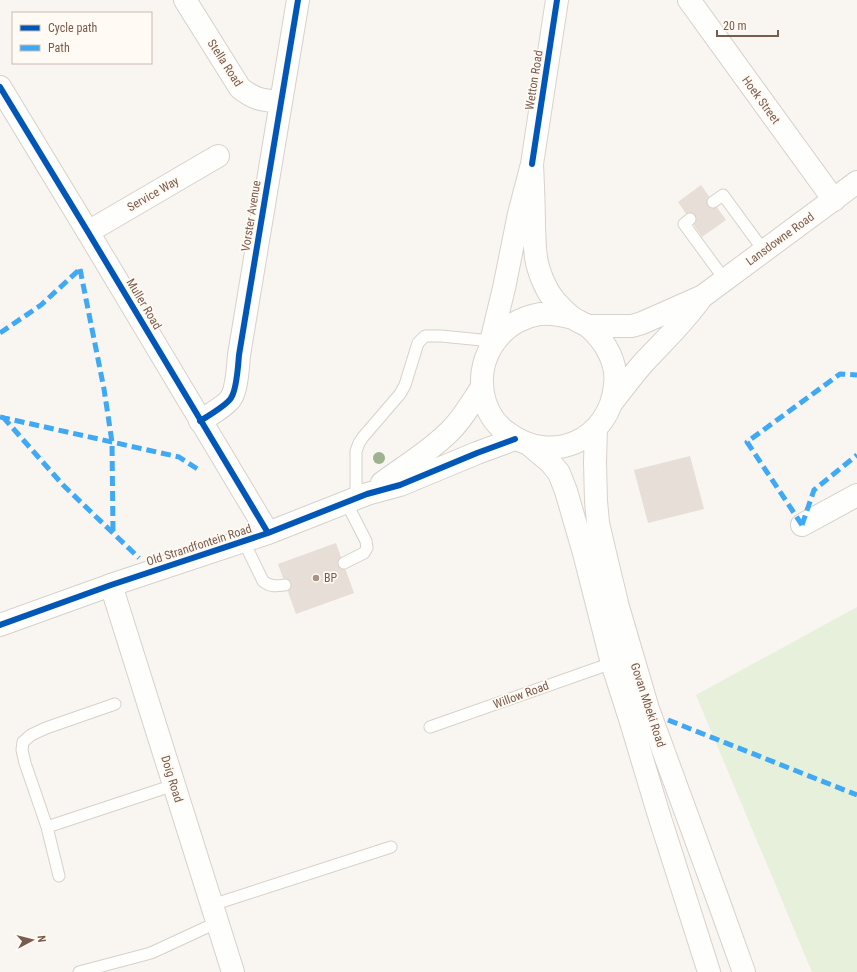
<svg xmlns="http://www.w3.org/2000/svg" width="857" height="972" viewBox="0 0 857 972" font-family="'Roboto Condensed',sans-serif">
<style>
.green{fill:#e7f0db}
.building{fill:#e6ded7}
.lines{fill:none;stroke-linecap:round;stroke-linejoin:round}
.service-casing{stroke:#d7d1cb;stroke-width:13}
.minor-casing{stroke:#d7d1cb;stroke-width:24}
.tertiary-casing{stroke:#d7d1cb;stroke-width:24}
.secondary-casing{stroke:#d9d2cb;stroke-width:24}
.service{stroke:#fefefd;stroke-width:11}
.minor{stroke:#fefefd;stroke-width:22}
.tertiary{stroke:#fefefd;stroke-width:22}
.secondary{stroke:#fefefd;stroke-width:22}
.quiet{stroke:#3fa9f5;stroke-width:5;stroke-dasharray:10 5;stroke-linecap:butt}
.cycleway-casing{stroke:#fffaf3;stroke-width:8}
.cycleway{stroke:#0057b8;stroke-width:6}
.tree{fill:#9eb190}
.poi-dot{fill:#a69286;stroke:#fffaf3;stroke-width:1.5}
.labels{text-anchor:middle;stroke-width:3.5;stroke-linejoin:round;paint-order:stroke}
.street-label{font-size:12px;fill:#7a5c4d;stroke:#fffaf3}
.poi-label{font-size:12px;fill:#7a5c4d;stroke:#fffaf3;text-anchor:start}
</style>
<rect width="100%" height="100%" fill="#f9f5f0"/>
<path class="green" d="M857,607V972H812L696,695Z"/>
<path class="building" d="M701,185L726,220L702,237L678,202Z
M690,456L704,509L648,523L634,470Z
M336,543L354,593L296,614L278,564Z"/>
<g class="lines">
<g class="service-casing">
<path id="service" d="M713,202L723,195L764,251
M690,219L684,224L725,280
M356,498V451L359,443L363,437L400,394L405,385L418,343L425,336H441L492,341
M244,542L263,581C270,587 276,586 285,585
M344,563L364,553L367,548L366,541L346,502
M430,727L612,663
M47,827L174,785
M59,876L47,827L25,763L22,750L23,742L31,735L46,728L115,704
M212,905L391,847
M79,972L151,953L218,922"/>
</g>
<g class="minor-casing">
<path id="minor" d="M185,0L240,88C255,100 262,100 281,102
M689,0L834,200
M88,232L218,156
M200,421C208,416 227,405 231,398C237,389 238,366 239,355L298,0
M802,525L857,495
M111,585L233,972"/>
</g>
<g class="tertiary-casing">
<path id="tertiary" d="M0,87L88,232L243,491L268,533
M588,326H632L642,323L703,296L857,182
M613,401C624,387 634,373 646,360C665,340 685,321 701,298
M382,483C405,466 429,452 449,432C462,420 472,402 482,387
M0,625L111,585L268,533L367,494L400,485L477,453L515,439"/>
</g>
<g class="secondary-casing">
<path id="secondary" d="M532,164C533,185 534,207 534,228C535,241 534,257 539,270C541,277 547,291 552,297C555,302 568,315 573,318C578,322 584,323 589,327C605,341 618,363 615,385C610,440 552,466 508,433C497,426 489,414 485,402C473,361 498,321 540,314C552,313 562,315 573,318
M490,346L504,288L519,214L532,164L557,0
M596,428L595,462L596,501L598,523L605,553L618,607L648,709L717,897L744,972
M531,446L550,462L559,473L566,491L584,553L612,663L631,722L658,812L709,972"/>
</g>
<use href="#service" class="service"/>
<use href="#minor" class="minor"/>
<use href="#tertiary" class="tertiary"/>
<use href="#secondary" class="secondary"/>
<path class="quiet" d="M80,269L104,389L112,442L113,532
M0,333L41,305L80,269
M0,417L179,457L199,470
M3,417L63,485L139,558
M802,525L747,442L840,374L857,375
M802,525L814,490L857,455
M668,720L857,795"/>
<g class="cycleway-casing">
<path id="cycleway" d="M0,87L88,232L243,491L268,533
M532,164L557,0
M200,421C208,416 227,405 231,398C237,389 238,366 239,355L298,0
M0,625L111,585L268,533L367,494L400,485L477,453L515,439"/>
</g>
<use href="#cycleway" class="cycleway"/>
</g>
<circle class="tree" cx="379" cy="458" r="6"/>
<circle class="poi-dot" cx="316" cy="578" r="4"/>
<g class="labels">
<g class="street-label">
<text transform="translate(225 63) rotate(57)" y="4">Stella Road</text>
<text transform="translate(534 80) rotate(-81)" y="4">Wetton Road</text>
<text transform="translate(761 100) rotate(54)" y="4">Hoek Street</text>
<text transform="translate(153 194) rotate(-30)" y="4">Service Way</text>
<text transform="translate(251 216) rotate(-81)" y="4">Vorster Avenue</text>
<text transform="translate(780 239) rotate(-36)" y="4">Lansdowne Road</text>
<text transform="translate(144 304) rotate(59)" y="4">Muller Road</text>
<text transform="translate(199 545) rotate(-18)" y="4">Old Strandfontein Road</text>
<text transform="translate(521 695) rotate(-20)" y="4">Willow Road</text>
<text transform="translate(648 705) rotate(72)" y="4">Govan Mbeki Road</text>
<text transform="translate(172 779) rotate(73)" y="4">Doig Road</text>
</g>
<g class="poi-label">
<text x="324" y="582">BP</text>
</g>
</g>
<rect x="12" y="12" width="140" height="52" fill="#fffaf3" stroke="#cabbb1"/>
<rect x="20" y="25" width="20" height="6" fill="#0057b8" stroke="#cabbb1"/>
<text x="48" y="32" font-size="12" fill="#7a5c4d">Cycle path</text>
<rect x="20" y="45" width="20" height="6" fill="#3fa9f5" stroke="#cabbb1"/>
<text x="48" y="52" font-size="12" fill="#7a5c4d">Path</text>
<g transform="translate(32 940) rotate(83)" stroke="#fffaf3" stroke-width="3" paint-order="stroke">
<path d="M0-3L7 15L0 10L-7 15Z" fill="#7a5c4d"/>
<text y="-6" font-size="11" font-weight="bold" text-anchor="middle" fill="#7a5c4d">N</text>
</g>
<path d="M717 30v6h61v-6" fill="none" stroke="#7a5c4d" stroke-width="2"/>
<text x="723" y="30" font-size="12" fill="#7a5c4d" stroke="#fffaf3" stroke-width="3" paint-order="stroke">20 m</text>
</svg>
